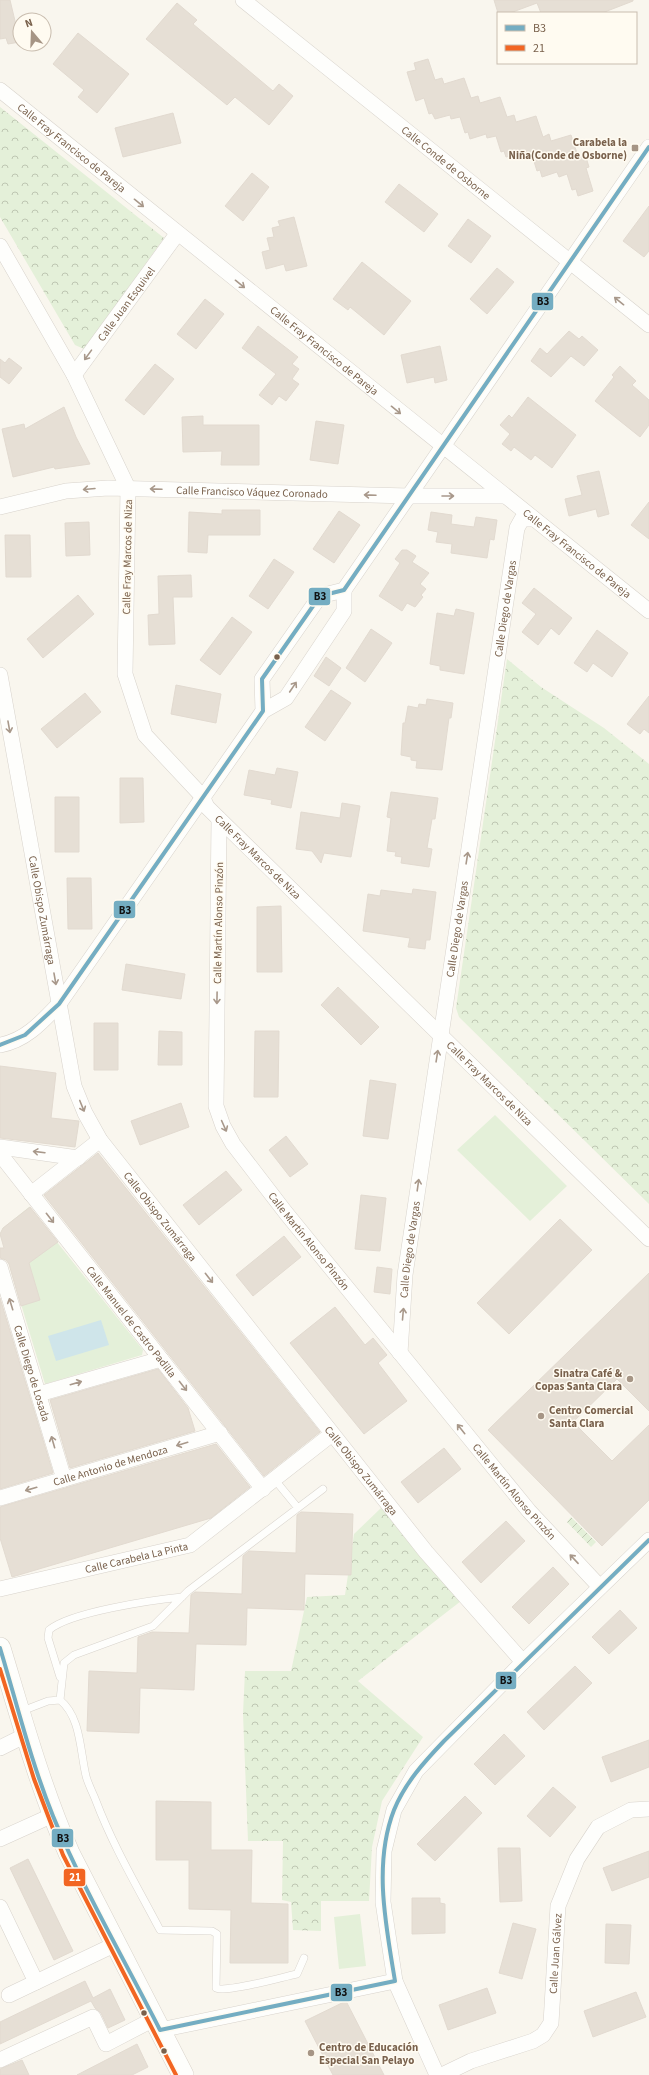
<svg xmlns="http://www.w3.org/2000/svg" width="649" height="2075" viewBox="0 0 649 2075" font-family="'Source Sans 3',sans-serif">
<style>
.park{fill:url(#park-crowns)}
.garden{fill:url(#garden-furrows)}
.pitch{fill:#e4f0d9}
.water{fill:#cfe5ea}
.building{fill:#e6dfd5;stroke:#e2dad0}
.lines{fill:none;stroke-linecap:round;stroke-linejoin:round}
.lane-casing{stroke:#d8d3cc;stroke-width:8}
.street-casing{stroke:#d8d3cc;stroke-width:16}
.secondary-casing{stroke:#d8d2c9;stroke-width:22}
.lane{stroke:#fefefc;stroke-width:7}
.street{stroke:#fefefc;stroke-width:15}
.secondary{stroke:#fefefc;stroke-width:21}
.bus-1-casing{stroke:#fffbf1;stroke-width:7}
.bus-2-casing{stroke:#fffbf1;stroke-width:7}
.bus-1{stroke:#74adc2;stroke-width:4}
.bus-2{stroke:#f26522;stroke-width:4}
.oneway{stroke:#a8988a}
.poi-dot{fill:#a69585;stroke:#fffbf1;stroke-width:1.5}
.bus-dot{fill:#79614c;stroke:#fffbf1;stroke-width:1.5}
.labels{text-anchor:middle;stroke-width:3;stroke-linejoin:round;paint-order:stroke}
.poi-label{font-size:11px;font-weight:bold;fill:#79614c;stroke:#fffbf1;text-anchor:end}
.street-label{font-size:11px;fill:#79614c;stroke:#fffbf1}
.line-badge{stroke:#fffbf1;stroke-width:1.5}
.badge-label{font-size:11px;text-anchor:middle;font-weight:bold;fill:#fff}
.pale-badge-label{font-size:11px;text-anchor:middle;font-weight:bold;fill:#111}
</style>
<defs>
<pattern id="park-crowns" width="20" height="18" patternUnits="userSpaceOnUse"><rect width="20" height="18" fill="#e4f0d9"/><path d="M2 6a3 3 0 1 1 6 0M12 15a3 3 0 1 1 6 0" fill="none" stroke="#bec6b2"/></pattern>
<pattern id="garden-furrows" width="10" height="10" patternUnits="userSpaceOnUse"><rect width="10" height="10" fill="#e4f0d9"/><path d="M-1 1l2-2M0 10L10 0M9 11l2-2" fill="none" stroke="#bec6b2"/></pattern>
</defs>
<rect width="100%" height="100%" fill="#f9f6ee"/>
<path class="park" d="M0,107L164,238L84,349L75,345L0,217Z
M507,659L541,687L604,728L649,764V1204L459,1017L456,1008Z
M381,1508L461,1601L358,1681L423,1737L382,1801L372,1847L369,1901H321V1931L293,1930L291,1902L282,1900L283,1841H248L243,1714L245,1671H291L307,1597L345,1595L354,1534Z"/>
<path class="garden" d="M571,1517L596,1542L591,1547L567,1522Z"/>
<path class="pitch" d="M495,1115L567,1186L530,1221L457,1150Z
M29,1207L143,1350L142,1355L45,1384L0,1234L3,1228Z
M360,1914L366,1966L339,1969L334,1917Z"/>
<path class="water" d="M101,1320L109,1345L56,1361L48,1336Z"/>
<path class="building" d="M0,0H10L20,42L8,44L6,38L0,39Z
M494,0H633V1L602,13H541L537,3L510,13H498Z
M177,3L197,20L193,24L273,91L279,84L293,96L269,125L235,97L227,105L146,39Z
M78,33L129,74L97,113L78,97L84,90L53,64Z
M428,59L435,80L442,78L444,84L464,78L471,98L478,96L480,103L500,97L507,117L514,115L516,122L536,116L543,137L549,134L551,141L571,135L578,156L585,154L589,167L586,168L593,191L578,196L576,189L572,190L567,174L559,177L557,172L542,177L540,170L537,171L532,155L523,158L522,153L506,157L504,151L501,152L496,136L487,138L486,134L470,139L468,132L465,133L460,117L451,119L450,115L435,119L432,113L429,114L424,98L416,101L407,72L416,70L414,63Z
M173,113L181,143L123,157L115,128Z
M252,173L269,187L243,221L225,206Z
M399,184L438,214L424,232L385,202Z
M649,206V251L644,257L623,241Z
M294,217L307,266L286,271L284,264L266,269L262,252L270,250L267,238L274,237L272,228L280,226L278,221Z
M468,219L491,236L471,263L448,246Z
M362,262L411,301L384,335L350,307L348,310L333,299Z
M497,268L514,282L487,314L470,299Z
M205,299L224,314L196,349L177,334Z
M258,326L298,357L292,364L299,369L292,379L299,384L286,401L279,396L272,405L259,395L276,374L242,348Z
M569,331L579,339L582,336L598,350L584,366L571,356L551,377L531,361L540,348L547,354Z
M440,346L447,380L435,383L434,377L407,383L401,355Z
M9,358L22,368L9,384L0,377V359L5,363Z
M155,364L174,379L144,415L125,400Z
M620,366L636,381L632,385L649,400V425L640,437L595,401L614,377L612,375Z
M528,397L576,435L552,468L535,455L531,460L514,447L511,451L502,444L510,434L500,425L509,415L512,418Z
M64,407L76,437L90,464L55,469L54,467L13,477L2,429L24,424L25,429Z
M203,416V425H259V465H221L222,451L183,452L182,417Z
M316,421L344,425L338,464L310,460Z
M599,471L609,514L598,517L596,509L569,516L565,499L582,495L577,476Z
M649,502V539L631,525Z
M222,510H260V535H208L207,553L188,552L189,512L222,514Z
M339,511L360,525L334,563L313,549Z
M431,512L452,515L451,524L474,527L476,517L497,520L494,540L490,539L487,558L451,553L452,544L436,542L438,532L428,530Z
M89,522L90,555L66,556L65,523Z
M5,535H30L31,577H6Z
M402,550H407L416,556L412,562L429,573L420,584L426,589L421,595L423,597L415,607L407,603L402,611L379,596L400,563L395,559Z
M274,559L294,572L268,609L249,596Z
M191,575L192,597H173L175,644L149,645L148,615L159,614L158,576Z
M534,588L572,618L559,635L551,628L538,645L522,632L536,614L522,603Z
M78,595L94,614L43,658L27,639Z
M456,609L474,613L464,674L440,670V666L430,664L437,613L454,616Z
M232,617L252,632L220,675L200,660Z
M371,629L392,643L365,682L346,668Z
M597,630L628,653L612,677L593,663L587,672L574,663Z
M326,657L341,668L329,686L314,676Z
M176,685L221,694L216,723L171,714Z
M331,690L351,703L325,741L305,727Z
M85,693L101,712L57,748L41,729Z
M649,696V733L644,729L640,734L627,724Z
M427,699L453,703L451,718H449L442,770L416,768L417,761L411,760V757L401,755L403,723H405L408,706L418,708L419,704L426,705Z
M277,768L298,772L291,808L271,804L272,800L244,795L249,770L275,775Z
M120,778H143L144,822L120,823Z
M391,792L438,798L435,819H432L427,848L432,849L429,867L401,863L402,857L395,856L396,852L387,851L391,818L387,817Z
M55,797H79V852H55Z
M342,803L360,806L351,857L324,853L321,863L312,851L296,849L301,812L340,818Z
M67,878H91L92,929H68Z
M413,889L436,892L430,940H426L425,949L408,947L410,938L363,931L368,894L380,896L381,890L412,894Z
M281,906L282,972H257V907Z
M126,964L185,974L181,999L122,990Z
M338,987L379,1027L361,1045L321,1005Z
M94,1023H118V1070H94Z
M159,1031L182,1032V1065H158Z
M255,1031H279L278,1097H254Z
M0,1066L56,1073L51,1118L79,1121L75,1147L0,1138Z
M370,1080L396,1084L388,1139L363,1136Z
M181,1103L189,1127L140,1145L131,1121Z
M286,1136L308,1164L290,1177L269,1150Z
M98,1153L320,1432L264,1476L44,1195Z
M226,1171L242,1190L199,1225L183,1205Z
M361,1195L386,1198L380,1251L355,1249Z
M30,1207L58,1242L29,1263L40,1300L21,1306L9,1264L6,1260L0,1258V1248H4L0,1234L3,1228Z
M560,1219L592,1250L509,1334L477,1303Z
M284,1236L301,1257L253,1296L236,1275Z
M377,1267L392,1269L390,1294L374,1292Z
M649,1273V1411L617,1379L573,1422L612,1461L649,1425V1500L602,1546L488,1430Z
M0,1298L53,1473L0,1489Z
M335,1307L365,1345L373,1338L387,1355L378,1363L407,1401L364,1434L290,1343Z
M158,1369L188,1408L195,1431L70,1468L50,1400Z
M216,1444L250,1487L211,1518L12,1577L0,1538V1507Z
M444,1448L461,1469L418,1503L401,1482Z
M301,1512L353,1514L351,1575L305,1574L304,1610L247,1608L246,1645L196,1644L194,1690L140,1688L139,1733L87,1731L89,1671L137,1673L138,1637L152,1632L189,1633L191,1595L195,1592L242,1594L243,1556L249,1551L296,1553L297,1515Z
M506,1521L525,1541L481,1583L462,1562Z
M553,1567L569,1584L529,1624L512,1607Z
M620,1610L637,1628L609,1654L592,1637Z
M575,1666L592,1683L544,1730L527,1712Z
M504,1734L525,1756L495,1785L474,1764Z
M649,1740V1767L611,1782L602,1757Z
M553,1787L576,1807L550,1837L527,1816Z
M465,1796L482,1813L435,1861L417,1844Z
M156,1801L211,1802V1850H252L251,1903L288,1904V1963H230L231,1910L189,1909V1860H156Z
M498,1848H520L522,1901L500,1902Z
M649,1851V1877L612,1891L603,1868Z
M28,1859L73,1951L54,1960L10,1868Z
M412,1898H440V1903L445,1904V1933L412,1934Z
M513,1923L536,1929L522,1979L499,1973Z
M606,1924L631,1925L629,1964L605,1963Z
M85,1981L93,1998L110,1989L125,2020L108,2028L101,2013L95,2008L91,2001L0,2044V2022Z
M487,1988L496,2013L448,2030L439,2005Z
M636,1992L646,2017L593,2037L584,2011Z
M346,2001L384,2075H333L305,2021Z
M137,2044L148,2067L132,2075H77Z
M22,2060L29,2075H0V2069Z"/>
<g class="lines">
<g class="lane-casing">
<path id="lane" d="M275,1480L298,1508
M60,1677L48,1638L49,1630C70,1612 152,1600 182,1597
M60,1700L64,1663L74,1655L153,1626L188,1591L323,1489
M22,1711L48,1701L60,1700C81,1717 80,1751 86,1776C88,1784 93,1793 96,1801C113,1846 138,1888 160,1930L212,1931L217,1934L216,1988C227,1993 282,1977 297,1974L304,1958"/>
</g>
<g class="street-casing">
<g id="street">
<path id="s1" d="M243,0L649,325"/>
<path id="s2" d="M0,90L649,611"/>
<path id="s3" d="M0,246L74,375L128,488L125,674L145,735L202,796L207,807L649,1239"/>
<path id="s4" d="M74,375L177,234"/>
<path id="s5" d="M0,507L66,491L108,488L409,496H505"/>
<path id="s6" d="M0,675L74,1086L85,1113L100,1140L426,1552L523,1662"/>
<path d="M263,711L286,698L344,611V590"/>
<path id="s7" d="M219,819L216,1106L223,1126L233,1144L286,1213L529,1511L600,1587"/>
<path d="M0,1045C25,1041 42,1022 59,1004L263,711L262,679L320,596L344,590L649,147"/>
<path d="M0,1147L78,1158"/>
<path id="s8" d="M0,1154L263,1489"/>
<path d="M31,1194L100,1140"/>
<path id="s9" d="M0,1267L64,1479"/>
<path id="s10" d="M400,1353L405,1275L517,528L522,519H534"/>
<path d="M39,1394L161,1359"/>
<path id="s11" d="M0,1498L220,1433"/>
<path id="s12" d="M0,1589L190,1545L332,1434"/>
<path d="M0,1748L26,1735"/>
<path d="M0,1839L53,1815"/>
<path d="M0,1907L36,1982"/>
<path d="M9,1995L116,1944"/>
<path d="M160,2030L395,1981"/>
<path d="M0,2060L93,2017L106,2044L154,2019"/>
<path d="M437,2075L395,1981L383,1902L384,1851L394,1810L416,1771L523,1662L649,1540"/>
<path id="s13" d="M442,2075L471,2061L533,2041L543,2035L551,2023L558,1906L577,1859L598,1827L631,1810L649,1809"/>
</g>
</g>
<g class="secondary-casing">
<path id="secondary" d="M0,1648C21,1717 40,1787 69,1853L183,2075"/>
</g>
<use href="#lane" class="lane"/>
<use href="#street" class="street"/>
<use href="#secondary" class="secondary"/>
<g class="bus-1-casing">
<path id="bus-1" d="M0,1045L25,1035L59,1004L263,711L262,679L320,596L344,590L649,147
M0,1648C17,1704 31,1762 53,1816C83,1889 124,1959 160,2030L395,1981C386,1926 373,1864 394,1810C405,1783 424,1762 444,1741L649,1540"/>
</g>
<g class="bus-2-casing">
<path id="bus-2" d="M0,1669L34,1779L63,1855L176,2075"/>
</g>
<use href="#bus-1" class="bus-1"/>
<use href="#bus-2" class="bus-2"/>
</g>
<defs><path id="oneway-shaft" d="M-6 0H5M1.5-3L5.5 0L1.5 3" fill="none" stroke-width="1.6" stroke-linecap="round" stroke-linejoin="round"/></defs>
<g class="oneway">
<use href="#oneway-shaft" transform="translate(139 203) rotate(39)"/>
<use href="#oneway-shaft" transform="translate(240 284) rotate(39)"/>
<use href="#oneway-shaft" transform="translate(619 301) rotate(-141)"/>
<use href="#oneway-shaft" transform="translate(88 355) rotate(126)"/>
<use href="#oneway-shaft" transform="translate(396 410) rotate(39)"/>
<use href="#oneway-shaft" transform="translate(89 489) rotate(175)"/>
<use href="#oneway-shaft" transform="translate(156 489) rotate(-178)"/>
<use href="#oneway-shaft" transform="translate(370 495) rotate(-178)"/>
<use href="#oneway-shaft" transform="translate(448 496)"/>
<use href="#oneway-shaft" transform="translate(293 687) rotate(-56)"/>
<use href="#oneway-shaft" transform="translate(9 727) rotate(80)"/>
<use href="#oneway-shaft" transform="translate(467 858) rotate(-81)"/>
<use href="#oneway-shaft" transform="translate(55 979) rotate(80)"/>
<use href="#oneway-shaft" transform="translate(217 998) rotate(91)"/>
<use href="#oneway-shaft" transform="translate(437 1056) rotate(-81)"/>
<use href="#oneway-shaft" transform="translate(82 1106) rotate(68)"/>
<use href="#oneway-shaft" transform="translate(224 1126) rotate(66)"/>
<use href="#oneway-shaft" transform="translate(39 1152) rotate(-173)"/>
<use href="#oneway-shaft" transform="translate(418 1185) rotate(-82)"/>
<use href="#oneway-shaft" transform="translate(50 1218) rotate(52)"/>
<use href="#oneway-shaft" transform="translate(209 1278) rotate(52)"/>
<use href="#oneway-shaft" transform="translate(11 1304) rotate(-107)"/>
<use href="#oneway-shaft" transform="translate(403 1314) rotate(-85)"/>
<use href="#oneway-shaft" transform="translate(76 1383) rotate(-16)"/>
<use href="#oneway-shaft" transform="translate(183 1386) rotate(52)"/>
<use href="#oneway-shaft" transform="translate(461 1429) rotate(-129)"/>
<use href="#oneway-shaft" transform="translate(53 1442) rotate(-106)"/>
<use href="#oneway-shaft" transform="translate(182 1444) rotate(163)"/>
<use href="#oneway-shaft" transform="translate(31 1489) rotate(164)"/>
<use href="#oneway-shaft" transform="translate(574 1559) rotate(-133)"/>
</g>
<g class="poi-dot">
<rect x="631" y="144" width="8" height="8" rx="2"/>
<circle cx="630" cy="1379" r="4"/>
<circle cx="541" cy="1416" r="4"/>
<circle cx="311" cy="2053" r="4"/>
</g>
<g class="bus-dot">
<circle cx="277" cy="657" r="3.5"/>
<circle cx="144" cy="2013" r="3.5"/>
<circle cx="164" cy="2051" r="3.5"/>
</g>
<g class="labels">
<g class="poi-label">
<text x="627" y="146">Carabela la<tspan x="627" dy="13">Niña(Conde de Osborne)</tspan></text>
<text x="622" y="1377">Sinatra Café &amp;<tspan x="622" dy="13">Copas Santa Clara</tspan></text>
<text x="549" y="1414" text-anchor="start">Centro Comercial<tspan x="549" dy="13">Santa Clara</tspan></text>
<text x="319" y="2051" text-anchor="start">Centro de Educación<tspan x="319" dy="13">Especial San Pelayo</tspan></text>
</g>
<g class="street-label">
<text dy="4" stroke="none"><textPath href="#s2" startOffset="92">Calle Fray Francisco de Pareja</textPath></text>
<text dy="4" stroke="none"><textPath href="#s1" startOffset="260">Calle Conde de Osborne</textPath></text>
<text dy="4" stroke="none"><textPath href="#s4" startOffset="88">Calle Juan Esquivel</textPath></text>
<text dy="4" stroke="none"><textPath href="#s2" startOffset="416">Calle Fray Francisco de Pareja</textPath></text>
<text dy="4" stroke="none"><textPath href="#s5" startOffset="254">Calle Francisco Váquez Coronado</textPath></text>
<text dy="4" stroke="none"><textPath href="#s2" startOffset="740">Calle Fray Francisco de Pareja</textPath></text>
<text transform="translate(127 557) rotate(-89)" y="4">Calle Fray Marcos de Niza</text>
<text dy="4" stroke="none"><textPath href="#s10" startOffset="752">Calle Diego de Vargas</textPath></text>
<text dy="4" stroke="none"><textPath href="#s3" startOffset="691">Calle Fray Marcos de Niza</textPath></text>
<text dy="4" stroke="none"><textPath href="#s6" startOffset="239">Calle Obispo Zumárraga</textPath></text>
<text transform="translate(218 923) rotate(-89)" y="4">Calle Martín Alonso Pinzón</text>
<text dy="4" stroke="none"><textPath href="#s10" startOffset="428">Calle Diego de Vargas</textPath></text>
<text dy="4" stroke="none"><textPath href="#s3" startOffset="1015">Calle Fray Marcos de Niza</textPath></text>
<text dy="4" stroke="none"><textPath href="#s6" startOffset="575">Calle Obispo Zumárraga</textPath></text>
<text dy="4" stroke="none"><textPath href="#s7" startOffset="452">Calle Martín Alonso Pinzón</textPath></text>
<text dy="4" stroke="none"><textPath href="#s10" startOffset="104">Calle Diego de Vargas</textPath></text>
<text dy="4" stroke="none"><textPath href="#s8" startOffset="213">Calle Manuel de Castro Padilla</textPath></text>
<text dy="4" stroke="none"><textPath href="#s9" startOffset="111">Calle Diego de Losada</textPath></text>
<text dy="4" stroke="none"><textPath href="#s11" startOffset="115">Calle Antonio de Mendoza</textPath></text>
<text dy="4" stroke="none"><textPath href="#s6" startOffset="899">Calle Obispo Zumárraga</textPath></text>
<text dy="4" stroke="none"><textPath href="#s7" startOffset="776">Calle Martín Alonso Pinzón</textPath></text>
<text dy="4" stroke="none"><textPath href="#s12" startOffset="140">Calle Carabela La Pinta</textPath></text>
<text dy="4" stroke="none"><textPath href="#s13" startOffset="193">Calle Juan Gálvez</textPath></text>
</g>
</g>
<g class="line-badge">
<rect x="531" y="292" width="23" height="19" rx="4" fill="#74adc2"/>
<rect x="308" y="587" width="23" height="19" rx="4" fill="#74adc2"/>
<rect x="113" y="900" width="23" height="19" rx="4" fill="#74adc2"/>
<rect x="495" y="1671" width="22" height="19" rx="4" fill="#74adc2"/>
<rect x="51" y="1828" width="23" height="20" rx="4" fill="#74adc2"/>
<rect x="63" y="1868" width="23" height="19" rx="4" fill="#f26522"/>
<rect x="330" y="1983" width="23" height="19" rx="4" fill="#74adc2"/>
</g>
<g class="badge-label">
<text x="75" y="1881">21</text>
</g>
<g class="pale-badge-label">
<text x="543" y="305">B3</text>
<text x="320" y="600">B3</text>
<text x="125" y="914">B3</text>
<text x="506" y="1684">B3</text>
<text x="63" y="1842">B3</text>
<text x="341" y="1996">B3</text>
</g>
<rect x="497" y="12" width="140" height="52" fill="#fffbf1" stroke="#c9bdaf"/>
<rect x="505" y="25" width="20" height="6" fill="#74adc2" stroke="#c9bdaf"/>
<text x="533" y="32" font-size="12" fill="#79614c">B3</text>
<rect x="505" y="45" width="20" height="6" fill="#f26522" stroke="#c9bdaf"/>
<text x="533" y="52" font-size="12" fill="#79614c">21</text>
<g transform="translate(32 32) rotate(341)"><circle r="19" fill="#fffbf1" stroke="#c9bdaf"/>
<path d="M0-3L7 15L0 10L-7 15Z" fill="#a69585"/>
<text y="-6" font-size="11" font-weight="bold" text-anchor="middle" fill="#79614c">N</text>
</g>
</svg>
